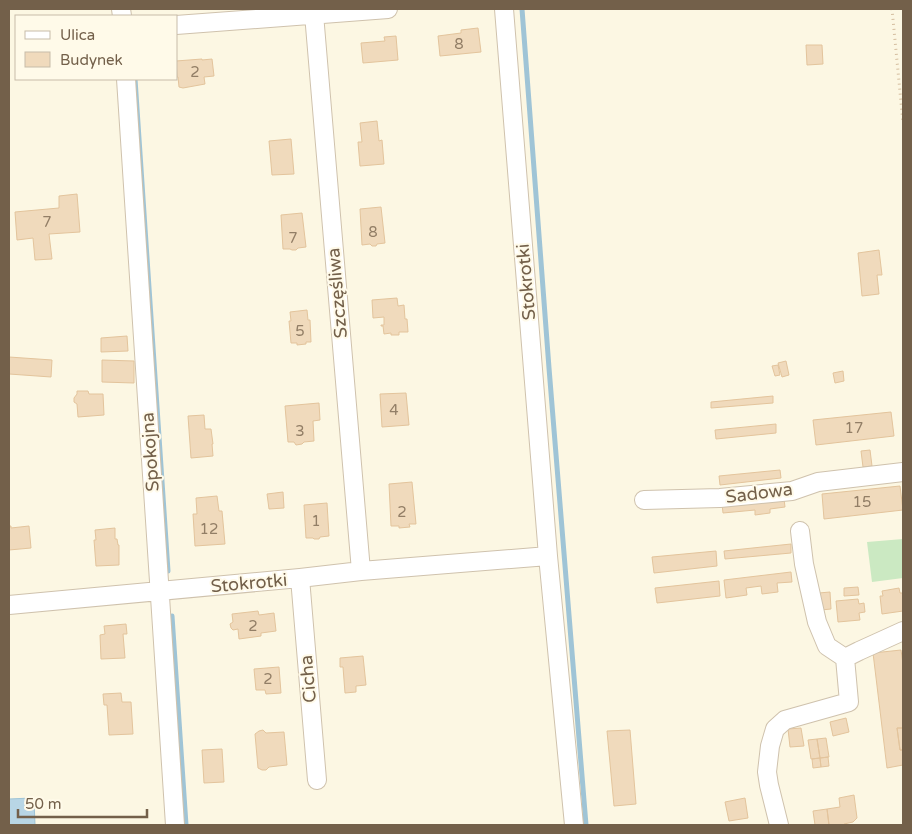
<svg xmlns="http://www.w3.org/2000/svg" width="912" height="834" viewBox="0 0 912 834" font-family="'Varela Round',sans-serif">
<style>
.green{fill:#cbe9c2}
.water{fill:#b8d6e5;stroke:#9fc4d6}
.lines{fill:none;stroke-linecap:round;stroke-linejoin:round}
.stream{stroke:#9fc4d6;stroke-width:5}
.building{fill:#f0dabc;stroke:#e3c49c}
.street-casing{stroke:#cfc2ad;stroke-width:20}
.path{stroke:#d5be9f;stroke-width:3;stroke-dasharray:1 4;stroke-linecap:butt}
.street{stroke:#fff;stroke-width:18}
.labels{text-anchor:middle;stroke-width:4;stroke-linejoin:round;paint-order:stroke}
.number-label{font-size:15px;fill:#927e66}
.street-label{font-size:18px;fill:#73604a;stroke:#fffae9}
</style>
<rect width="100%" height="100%" fill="#fcf7e3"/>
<path class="green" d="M903,539V578L872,582L867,542Z"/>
<path class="water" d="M32,798L34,800L35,825H9V799Z"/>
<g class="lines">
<path class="stream" d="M522,9L549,368L586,825
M135,79L168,571
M172,616L186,825"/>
</g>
<path class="building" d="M478,28L481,52L440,56L438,36L461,33V30Z
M396,36L398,60L363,63L361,43L385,41L384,37Z
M806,45H822L823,64L807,65Z
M202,59V60L212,59L214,76L204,77L205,84L183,88L179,87L178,77H177L176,61Z
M377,121L379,141L382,140L384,164L360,166L358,142H362L360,123Z
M291,139L294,174L272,175L269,141Z
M77,194L80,232L49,234L52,259L35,260L33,238L17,240L15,212L59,208V196Z
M381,207L385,243L377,244L376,246H372L370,244L362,245L360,209Z
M302,213L306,247L298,248L296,250H292L290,249H283L281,215Z
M879,250L882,275H877L879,294L862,296L858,253Z
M397,298L398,306L404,305L405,319H407L408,332H399V335H391V333L384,334L383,326H381V325H384V317L373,318L372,300Z
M307,310L308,320H310L311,342H306V344L297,345V343H291L289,321H291L290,312Z
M127,336L128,351L101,352V338Z
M9,357L52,360L51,377L9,374Z
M102,360L134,361V383L102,382Z
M786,361L789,375L782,377L778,363Z
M778,365L780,375L775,376L772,366Z
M843,371L844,381L835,383L833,373Z
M77,391H88L89,394H103L104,415L78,417L77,404L74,402V398L77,394Z
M406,393L409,425L382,427L380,394Z
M773,396V403L711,408V402Z
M319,403L320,420L313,421L314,441L304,442L302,444L296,445L294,442H288L285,406Z
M891,412L894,436L816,445L813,420Z
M204,415L205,429H211L213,444H212L213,456L191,458L188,416Z
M776,424V433L716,439L715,430Z
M870,450L872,466L863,467L861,451Z
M780,470L781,478L720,485L719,476Z
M412,482L416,524H409L410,527L399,528V526H391L389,484Z
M900,486L903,510L824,519L822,494Z
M283,492L284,508L269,509L267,494Z
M217,496L219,511H222L225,544L195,546L193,514H197L196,498Z
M784,499L785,507L770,509V513L755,515V510L723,513L722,504Z
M327,503L329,536L320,537L319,539H314L313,538H306L304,505Z
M9,526H11V528L29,526L31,548L9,550Z
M115,528V539H117L118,545H119V565L96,566L94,540H96L95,530Z
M791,544V553L725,559L724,551Z
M716,551L717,566L654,573L652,557Z
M791,572L792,582L777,583L778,592L762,594L761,586L746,588L747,595L726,598L724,580Z
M719,581L720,596L657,603L655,588Z
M858,587L859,595L844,596V588Z
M899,588L900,593H903V611L882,614L880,596H883L882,591Z
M830,592L831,609L821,610L819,593Z
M858,599L859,604L864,603L865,612L859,613L860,620L838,622L836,601Z
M258,611L259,615L274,613L276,631L261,633V636L239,639L238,629L233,630L231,628L230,624L233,622L232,614Z
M126,624L127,634H123L125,658L101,659L100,635L105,634L104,626Z
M901,650L903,664V728H897L900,750H903V765L887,768L873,653Z
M363,656L366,685L356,686V692L345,693L343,667H340V658Z
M279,667L281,693L266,694L265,690H256L254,669Z
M121,693L122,702H131L133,734L109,735L107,705H104L103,694Z
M846,718L849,732L833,736L830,722Z
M801,728L804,746L790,747L788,729Z
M897,728H903V750H900Z
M263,730L266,733L284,732L287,765L269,767L266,770H262L258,768L255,734L259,731Z
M630,730L636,804L614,806L607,731Z
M826,738L829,757L820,758L817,739Z
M817,739L820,758L811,759L808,740Z
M222,749L224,782L204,783L202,750Z
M828,757L829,766L821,767L820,758Z
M820,758L821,767L813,768L812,759Z
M854,795L857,818L853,822L844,824V825H829L827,809L840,807L839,798Z
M745,798L748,818L729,821L725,802Z
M827,809L829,825H815L813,811Z"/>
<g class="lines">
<g class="street-casing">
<path id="street" d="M121,9L122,16
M504,9L548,556L574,825
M314,14L361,571
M176,25L388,9
M126,79L175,825
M644,500L720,498L792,491L818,482L903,472
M800,531L804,564L817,622L827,646L845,658
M300,578L317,780
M9,605L300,578L361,571L548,556
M779,825L769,785L767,772L770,746L775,729L785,720L849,702L845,658L859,651L903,631"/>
</g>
<path class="path" d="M892,9L903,123"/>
<use href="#street" class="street"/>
</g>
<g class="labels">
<g class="number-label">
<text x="459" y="49">8</text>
<text x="195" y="77">2</text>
<text x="47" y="227">7</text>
<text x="373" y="237">8</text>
<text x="293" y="243">7</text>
<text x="300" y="336">5</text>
<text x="394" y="415">4</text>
<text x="854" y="433">17</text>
<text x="300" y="436">3</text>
<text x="862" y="507">15</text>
<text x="402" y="517">2</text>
<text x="316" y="526">1</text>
<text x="209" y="534">12</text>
<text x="253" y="631">2</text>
<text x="268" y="684">2</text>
</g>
<g class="street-label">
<text transform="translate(526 282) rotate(-95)" y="6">Stokrotki</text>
<text transform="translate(337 293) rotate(-95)" y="6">Szczęśliwa</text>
<text transform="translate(150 452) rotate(-94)" y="6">Spokojna</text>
<text transform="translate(759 493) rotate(-7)" y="6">Sadowa</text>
<text transform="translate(249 583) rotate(-5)" y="6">Stokrotki</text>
<text transform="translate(308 679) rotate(-95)" y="6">Cicha</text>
</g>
</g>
<rect width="912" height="834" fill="none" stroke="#73604a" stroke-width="20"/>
<rect x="15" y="15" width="162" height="65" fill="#fffae9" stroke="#c7bca9"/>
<rect x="25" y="31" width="25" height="8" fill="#ffffff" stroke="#c7bca9"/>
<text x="60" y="40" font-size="15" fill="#73604a">Ulica</text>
<rect x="25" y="52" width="25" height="15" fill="#f0dabc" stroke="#c7bca9"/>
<text x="60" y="65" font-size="15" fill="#73604a">Budynek</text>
<path d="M18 809v8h129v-8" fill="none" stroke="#73604a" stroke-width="2.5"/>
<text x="25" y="809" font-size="15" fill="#73604a" stroke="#fffae9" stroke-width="4" paint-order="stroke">50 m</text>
</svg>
